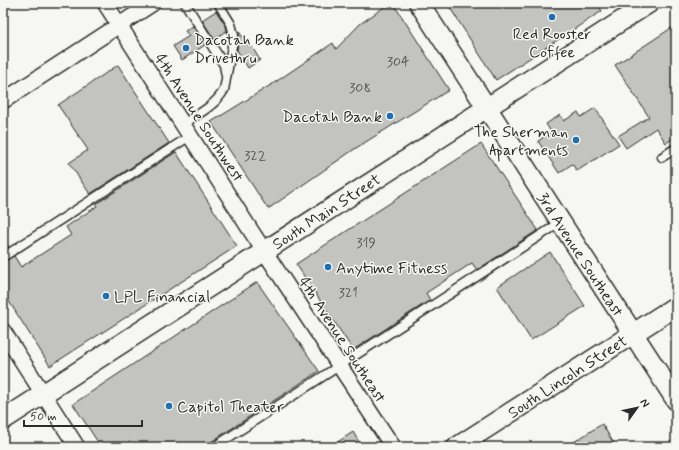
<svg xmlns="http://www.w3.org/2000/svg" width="679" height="450" viewBox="0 0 679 450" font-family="Mynerve,sans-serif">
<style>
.building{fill:#c3c3c0;stroke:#2b2b2b}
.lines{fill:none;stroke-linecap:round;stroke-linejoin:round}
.service-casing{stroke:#2b2b2b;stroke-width:11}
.minor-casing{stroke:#2b2b2b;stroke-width:18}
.tertiary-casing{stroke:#2b2b2b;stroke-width:22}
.service{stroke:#f6f6f2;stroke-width:8}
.minor{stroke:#f6f6f2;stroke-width:15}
.tertiary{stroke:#f6f6f2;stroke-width:19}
.poi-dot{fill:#1f6fb2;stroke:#f6f6f2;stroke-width:1.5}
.labels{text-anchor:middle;stroke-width:3;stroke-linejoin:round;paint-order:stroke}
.number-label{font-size:14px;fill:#515150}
.poi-label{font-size:16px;fill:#2b2b2b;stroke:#f6f6f2;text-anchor:start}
.street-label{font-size:16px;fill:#2b2b2b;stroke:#f6f6f2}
</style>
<rect width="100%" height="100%" fill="#f6f6f2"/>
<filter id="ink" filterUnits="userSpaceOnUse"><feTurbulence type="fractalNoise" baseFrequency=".025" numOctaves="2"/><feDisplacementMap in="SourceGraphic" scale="8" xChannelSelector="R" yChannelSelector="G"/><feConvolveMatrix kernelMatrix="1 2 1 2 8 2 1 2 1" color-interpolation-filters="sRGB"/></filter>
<g filter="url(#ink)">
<path class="building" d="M390,3H393L449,90L356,148L268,209L211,122L274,83L333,43L336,49L360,24Z
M447,3H597L602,11L496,80Z
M216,11L226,26L228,35L226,31L214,39L202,20Z
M676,25V137L666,143L656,128L626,148L618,136L649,117L615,65Z
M193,26L205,45L182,60L173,46L189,36L185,31Z
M238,30L248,45L250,44L260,60L248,68L237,50L239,36Z
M118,65L169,143L90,194L69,163L88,150L58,105Z
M595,108L619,144L577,171L572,164L559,173L538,141L551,132L546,124L560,115L564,121L578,112L581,117Z
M481,144L538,230L477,270L472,263L426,293L430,300L353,350L296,264Z
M176,152L237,246L50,366L3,292V262L14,256L21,267L71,235L66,227L97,206L96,204Z
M3,238L9,247L3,250Z
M550,252L585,306L531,340L497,287Z
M257,282L319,371L211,442L207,447H101L73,404Z
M602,424L616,447H566Z
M353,432L362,447H330Z"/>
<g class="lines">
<g class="service-casing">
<path id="service" d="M185,3L224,65L226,76
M183,124C198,114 215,106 224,90L234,35L231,24L218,3
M662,157L676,148
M3,257L190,136
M214,447L561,222"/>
</g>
<g class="minor-casing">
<path id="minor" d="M105,3L253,234L393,447
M3,101L153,3
M3,331L77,447"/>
</g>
<g class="tertiary-casing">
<path id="tertiary" d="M419,3L676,400
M3,420L649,3
M457,447L676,306"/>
</g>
<use href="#service" class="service"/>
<use href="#minor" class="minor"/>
<use href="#tertiary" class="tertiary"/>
</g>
</g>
<g class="poi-dot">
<circle cx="552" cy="17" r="4"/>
<circle cx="186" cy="48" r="4"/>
<circle cx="390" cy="116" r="4"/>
<circle cx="576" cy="140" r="4"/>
<circle cx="328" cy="267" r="4"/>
<circle cx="106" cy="296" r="4"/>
<circle cx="169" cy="406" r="4"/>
</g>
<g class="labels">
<g class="number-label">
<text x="398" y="66">304</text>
<text x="360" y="92">308</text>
<text x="255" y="160">322</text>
<text x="366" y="247">319</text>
<text x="348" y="297">321</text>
</g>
<g class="poi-label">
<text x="552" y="39" text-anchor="middle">Red Rooster<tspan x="552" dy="18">Coffee</tspan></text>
<text x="194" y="45">Dacotah Bank<tspan x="194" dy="18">Drivethru</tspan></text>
<text x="382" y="122" text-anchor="end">Dacotah Bank</text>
<text x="568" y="137" text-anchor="end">The Sherman<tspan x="568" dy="18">Apartments</tspan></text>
<text x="336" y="273">Anytime Fitness</text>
<text x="114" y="302">LPL Financial</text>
<text x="177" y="412">Capitol Theater</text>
</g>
<g class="street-label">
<text transform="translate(200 117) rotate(57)" y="6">4th Avenue Southwest</text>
<text transform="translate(326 211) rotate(-33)" y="6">South Main Street</text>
<text transform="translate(581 254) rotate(57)" y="6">3rd Avenue Southeast</text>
<text transform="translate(343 339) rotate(57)" y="6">4th Avenue Southeast</text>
<text transform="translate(567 376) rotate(-33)" y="6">South Lincoln Street</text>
</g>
</g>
<rect width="679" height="450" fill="none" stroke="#f6f6f2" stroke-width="16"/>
<rect x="8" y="8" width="663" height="434" fill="none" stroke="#2b2b2b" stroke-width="1.5" filter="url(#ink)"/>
<g transform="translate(637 408) rotate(57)" stroke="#f6f6f2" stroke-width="3" paint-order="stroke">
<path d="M0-3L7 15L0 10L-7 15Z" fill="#2b2b2b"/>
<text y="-6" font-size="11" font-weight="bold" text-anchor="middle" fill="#2b2b2b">N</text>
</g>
<path d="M24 420v6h118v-6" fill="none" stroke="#2b2b2b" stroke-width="2"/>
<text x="30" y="420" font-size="12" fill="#2b2b2b" stroke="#f6f6f2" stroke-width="3" paint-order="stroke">50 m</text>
</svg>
